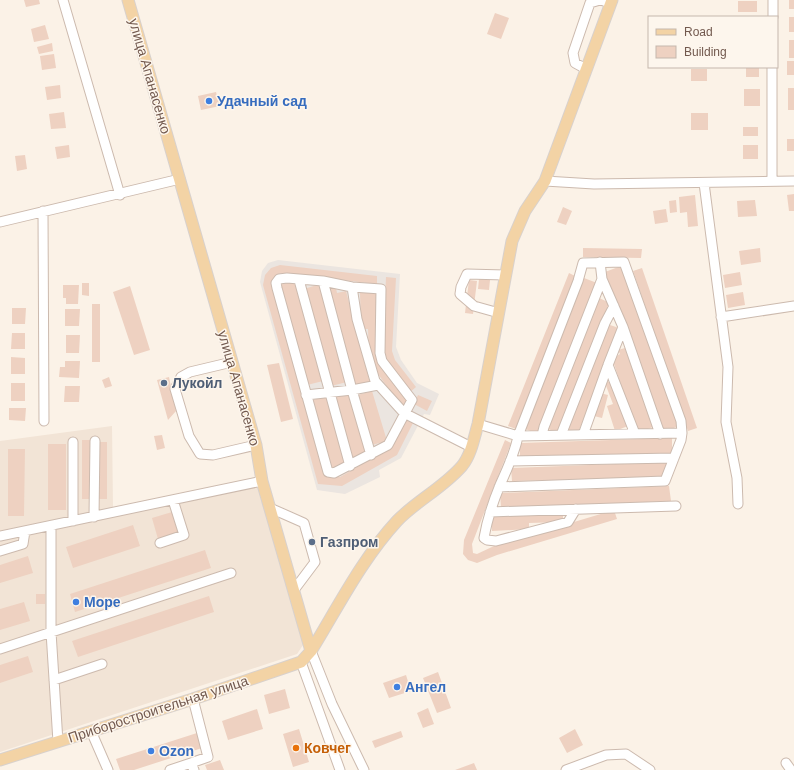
<svg xmlns="http://www.w3.org/2000/svg" width="794" height="770" viewBox="0 0 794 770" font-family="Arial,sans-serif">
<style>
.residential{fill:#f2e4d6}
.industrial{fill:#ebe5e0}
.building{fill:#eed1c1}
.lines{fill:none;stroke-linecap:round;stroke-linejoin:round}
.minor-casing{stroke:#ccbaae;stroke-width:11}
.major-casing{stroke:#d8d1cd;stroke-width:13}
.minor{stroke:#fff;stroke-width:9}
.major{stroke:#f3d3a5;stroke-width:11}
.shop-dot{fill:#3f7fe0;stroke:#fdf6ed;stroke-width:1.5}
.service-dot{fill:#5c6f8a;stroke:#fdf6ed;stroke-width:1.5}
.food-dot{fill:#e8710a;stroke:#fdf6ed;stroke-width:1.5}
.labels{text-anchor:middle;stroke-width:3;stroke-linejoin:round;paint-order:stroke}
.street-label{font-size:14px;fill:#72594e;stroke:#fdf6ed}
.shop-label{font-size:14px;font-weight:bold;fill:#366cbe;stroke:#fdf6ed;text-anchor:start}
.service-label{font-size:14px;font-weight:bold;fill:#4e5e75;stroke:#fdf6ed;text-anchor:start}
.food-label{font-size:14px;font-weight:bold;fill:#c56008;stroke:#fdf6ed;text-anchor:start}
</style>
<rect width="100%" height="100%" fill="#fbf2e7"/>
<path class="residential" d="M112,426L113,508L259,477L302,633L303,645L297,654L0,752V441Z"/>
<path class="industrial" d="M278,260L400,274L396,347L401,360L417,383L439,394L430,415L424,414L401,458L379,470L380,477L345,494L317,490L260,282L262,271L268,263Z"/>
<path class="building" d="M24,0H39L40,4L26,7Z
M789,0H794V9H789Z
M738,1H757V12H738Z
M495,13L509,18L501,39L487,34Z
M789,17H794V32H789Z
M45,25L49,39L34,42L31,29Z
M789,40H794V58H789Z
M52,43L53,51L39,54L37,47Z
M54,54L56,68L42,70L40,56Z
M787,61H794V75H787Z
M746,67H759V77H746Z
M691,69H707V81H691Z
M60,85L61,98L47,100L45,87Z
M788,88H794V110H788Z
M744,89H760V106H744Z
M216,92L220,106L201,110L198,96Z
M64,112L66,128L51,129L49,114Z
M691,113H708V130H691Z
M743,127H758V136H743Z
M787,139H794V151H787Z
M69,145L70,157L57,159L55,147Z
M743,145H758V159H743Z
M25,155L27,169L17,171L15,156Z
M794,194V211H789L787,195Z
M695,195L698,226L688,227L687,212L680,213L679,197Z
M676,200L677,212L670,213L669,201Z
M755,200L757,216L738,217L737,201Z
M563,207L572,211L566,225L557,222Z
M666,209L668,222L655,224L653,211Z
M583,248L642,249L641,258L583,257Z
M760,248L761,262L741,265L739,251Z
M280,265L377,276V284L281,273L276,275L272,283L326,476L340,477L390,448L405,420L413,423L397,455L342,486L318,484L263,285L265,275L271,268Z
M621,266L679,426L663,432L605,272Z
M642,268L697,428L688,431L633,271Z
M740,272L742,285L725,288L723,275Z
M569,273L577,277L516,429L508,426Z
M386,277L396,278L392,351L395,360L416,387L409,393L387,364L383,345Z
M584,278L597,283L539,434L525,429Z
M479,279L490,280L489,290L478,289Z
M469,280L477,281L473,314L465,313Z
M295,281L323,381L307,385L279,285Z
M82,283H89V296L82,295Z
M320,284L347,382L331,386L304,289Z
M63,285H79L78,304H66V298H63Z
M130,286L150,350L134,355L113,292Z
M336,288L337,293L346,291L370,383L355,387L328,290Z
M743,292L745,305L728,308L726,295Z
M360,293H376L378,357L408,401L401,406L373,367L369,357L368,329H361Z
M599,298L610,303L558,433L546,428Z
M92,304H100V362H92Z
M12,308H26L25,324H12Z
M65,309H80L79,326H65Z
M607,324L619,328L578,433L566,429Z
M12,333H25V349H11Z
M66,335H80L79,353H66Z
M625,348L653,427L637,433L613,361L616,360L615,357L620,354L618,350Z
M11,357L25,358V374H11Z
M65,361H80L79,378L59,377L60,367H65Z
M279,363L293,419L281,422L267,365Z
M109,377L112,386L105,388L102,380Z
M169,377L176,411L168,420L157,380Z
M612,380L628,426L615,431L607,406L613,404L605,383Z
M11,383H25V401H11Z
M65,386H80L79,402H64Z
M372,391L387,441L372,445L358,395Z
M349,393L367,454L351,459L333,397Z
M600,393L608,395L602,418L594,416Z
M418,395L432,401L427,411L414,404Z
M326,396L346,465L330,469L310,401Z
M9,408H26L25,421L9,420Z
M162,435L165,448L157,450L154,436Z
M672,438V454L520,457V443Z
M82,440H90V499H82Z
M505,440L511,443L472,544L473,553L477,554L494,546L614,510L617,519L497,555L477,563L468,560L463,554L464,540Z
M99,442H107V499H99Z
M48,444H66V510H48Z
M8,449H25L24,516H8Z
M668,462L663,478L512,481L511,468Z
M669,486L671,501L501,508L500,493Z
M172,512L178,533L158,539L152,518Z
M563,512V522L529,523V529L492,531L491,514Z
M133,525L140,546L73,568L66,547Z
M205,550L211,568L75,612L70,594Z
M28,556L33,573L0,583V565Z
M36,594H45V604H36Z
M209,596L214,612L78,657L72,641Z
M24,602L30,621L0,630V609Z
M28,656L33,672L0,683V665Z
M438,672L451,708L437,713L423,678Z
M406,675L411,691L389,698L383,683Z
M285,689L290,708L269,714L264,695Z
M428,708L434,724L423,728L417,713Z
M257,709L263,729L228,740L222,721Z
M299,729L309,762L293,767L283,734Z
M575,729L583,745L567,753L559,738Z
M401,731L403,737L375,748L372,741Z
M197,733L202,748L134,770H120L116,759Z
M220,760L224,770H207L205,765Z
M474,763L477,770H455Z"/>
<g class="lines">
<g class="minor-casing">
<path id="minor" d="M63,0L120,195
M773,17V0
M586,69L575,63L573,53L590,3L600,0L611,3
M545,181L594,184L794,181
M772,181V67
M704,183L728,367L726,422L737,478L738,504
M43,211L44,421
M0,222L180,179
M600,262L602,279L623,327L660,434
M287,278L323,281L352,287L381,289L380,353L382,361L412,400L388,445L334,473L328,472L277,288L276,283L279,279Z
M299,280L350,466
M323,281L352,390L371,455
M352,287L357,319L375,381L404,413L471,447
M499,313L474,306L460,294L461,287L467,274L505,275
M721,317L794,306
M623,327L608,365L635,434
M232,362L190,372L181,377L175,389L189,436L200,454L213,455L256,445
M306,395L352,390L378,385
M478,424L518,436L682,433L681,440L665,481L499,487
M542,435L544,427L602,279
M561,435L605,323L614,306
M583,435L608,365
M510,461L674,458
M270,508L304,523L315,562L294,590
M576,509L568,522L496,541L487,540L484,538C487,520 493,502 500,485C507,469 515,453 518,436L578,281L583,263L624,262L681,421L682,433
M490,512L676,506
M94,517L95,441
M73,521V442
M51,526V632L58,742
M0,536L262,481
M160,543L184,535L173,500
M0,551L23,544L25,531
M0,649L231,573
M311,651L332,704L364,770
M301,662L340,770
M54,680L102,664
M193,699L208,757L191,763L194,770
M91,731L108,770
M786,763L791,770
M170,770L191,763
M566,770L606,755L626,754L650,770"/>
</g>
<g class="major-casing">
<path id="major" d="M128,0L256,445L262,481L311,651
M0,760L193,699L301,662L311,651C338,607 362,559 397,521C416,501 443,488 462,466C471,455 474,438 478,424L512,241L525,211L545,181L612,0"/>
</g>
<use href="#minor" class="minor"/>
<use href="#major" class="major"/>
</g>
<g class="shop-dot">
<circle cx="209" cy="101" r="4"/>
<circle cx="76" cy="602" r="4"/>
<circle cx="397" cy="687" r="4"/>
<circle cx="151" cy="751" r="4"/>
</g>
<g class="service-dot">
<circle cx="164" cy="383" r="4"/>
<circle cx="312" cy="542" r="4"/>
</g>
<circle class="food-dot" cx="296" cy="748" r="4"/>
<g class="labels">
<g class="street-label">
<text transform="translate(150 76) rotate(74)" y="5">улица Апанасенко</text>
<text transform="translate(239 388) rotate(74)" y="5">улица Апанасенко</text>
<text transform="translate(158 709) rotate(-18)" y="5">Приборостроительная улица</text>
</g>
<g class="shop-label">
<text x="217" y="106">Удачный сад</text>
<text x="84" y="607">Море</text>
<text x="405" y="692">Ангел</text>
<text x="159" y="756">Ozon</text>
</g>
<g class="service-label">
<text x="172" y="388">Лукойл</text>
<text x="320" y="547">Газпром</text>
</g>
<g class="food-label">
<text x="304" y="753">Ковчег</text>
</g>
</g>
<rect x="648" y="16" width="130" height="52" fill="#fdf6ed" stroke="#c5b7ad"/>
<rect x="656" y="29" width="20" height="6" fill="#f3d3a5" stroke="#c5b7ad"/>
<text x="684" y="36" font-size="12" fill="#72594e">Road</text>
<rect x="656" y="46" width="20" height="12" fill="#eed1c1" stroke="#c5b7ad"/>
<text x="684" y="56" font-size="12" fill="#72594e">Building</text>
</svg>
